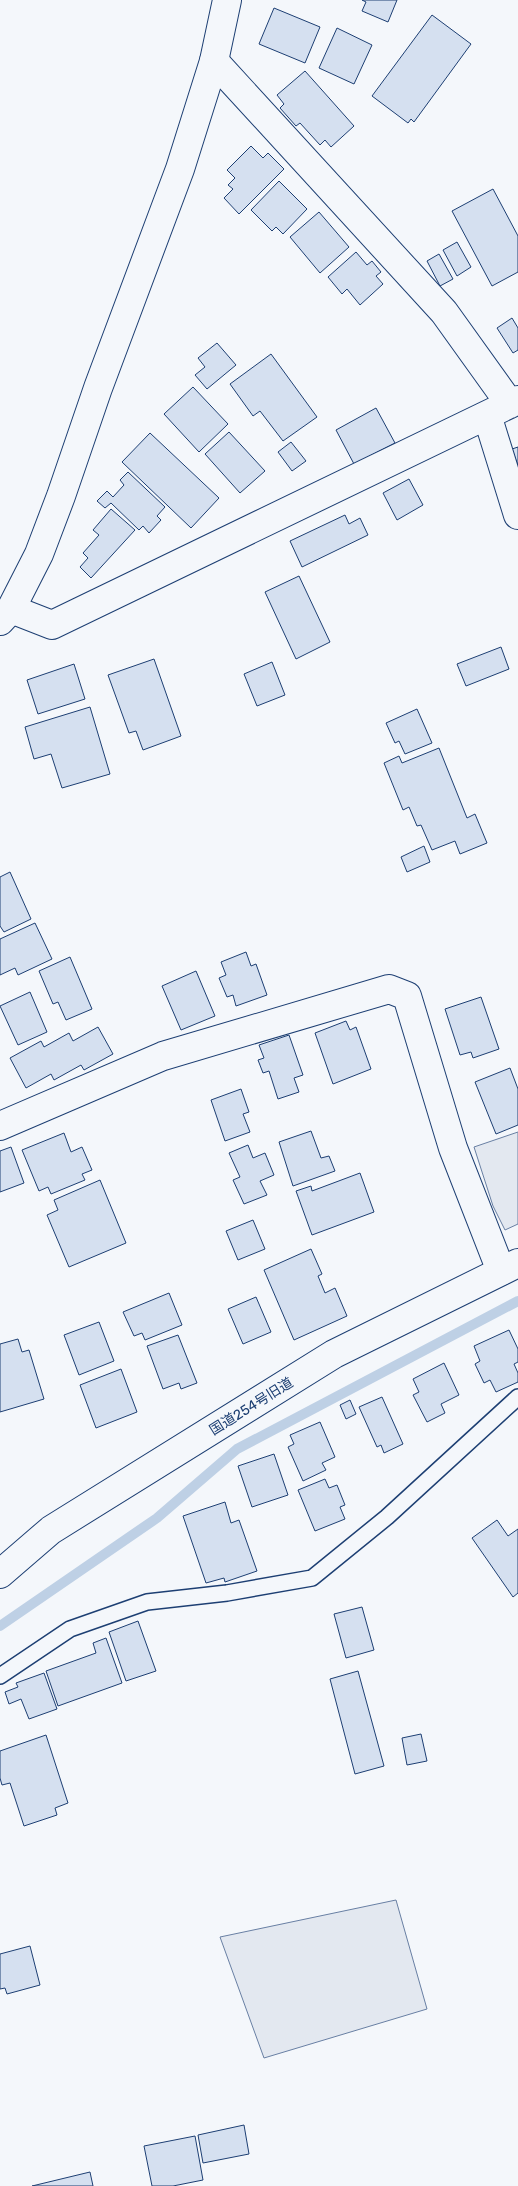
<svg xmlns="http://www.w3.org/2000/svg" width="518" height="2186" viewBox="0 0 518 2186" font-family="Rubik,'Noto Sans JP',sans-serif">
<style>
.parking{fill:#e3e8f0;stroke:#687fa3}
.lines{fill:none;stroke-linecap:round;stroke-linejoin:round}
.stream{stroke:#bed0e5;stroke-width:10}
.building{fill:#d5e0f0;stroke:#1d3f73}
.service-casing{stroke:#1d3f73;stroke-width:18}
.minor-casing{stroke:#1d3f73;stroke-width:30}
.tertiary-casing{stroke:#1d3f73;stroke-width:30}
.service{stroke:#f4f7fb;stroke-width:15}
.minor{stroke:#f4f7fb;stroke-width:28}
.tertiary{stroke:#f4f7fb;stroke-width:28}
.labels{text-anchor:middle;stroke-width:4;stroke-linejoin:round;paint-order:stroke}
.street-label{font-size:14px;fill:#1d3f73;stroke:#f4f7fb}
</style>
<rect width="100%" height="100%" fill="#f4f7fb"/>
<path class="parking" d="M518,1132V1224L505,1230L493,1206L474,1147Z
M396,1900L427,2009L264,2058L220,1937Z"/>
<g class="lines">
<path class="stream" d="M0,1626L157,1518L237,1449L518,1301"/>
</g>
<path class="building" d="M362,0H397L388,22L362,11L366,2Z
M274,8L320,27L305,63L259,44Z
M432,15L471,44L414,122L411,119L408,123L372,96Z
M337,28L372,45L354,84L319,68Z
M305,71L354,126L331,147L325,140L320,145L300,123L296,126L280,108L284,104L277,95Z
M251,146L263,158L268,153L284,169L239,214L224,198L233,189L228,185L235,178L227,170Z
M279,181L307,209L283,234L276,227L272,231L251,210Z
M493,189L518,236V272L492,286L452,211Z
M319,212L349,247L320,273L290,237Z
M457,242L471,267L457,276L443,250Z
M356,252L367,265L372,261L381,272L376,276L383,284L360,305L347,289L342,294L328,277Z
M439,254L453,279L440,286L427,261Z
M512,318L518,328V350L513,353L497,328Z
M217,343L236,365L207,389L195,375L205,367L198,358Z
M271,354L317,417L283,441L260,411L253,416L230,384Z
M193,387L228,424L199,452L164,414Z
M376,408L395,443L354,464L336,430Z
M229,432L265,471L240,493L205,454Z
M150,433L219,498L191,528L122,462Z
M291,442L306,461L292,471L278,452Z
M518,447V466L512,449Z
M128,472L165,507L157,516L161,520L149,533L143,526L139,530L111,503L105,508L97,501L107,491L113,497L124,485L120,480Z
M409,479L423,505L397,520L383,493Z
M111,509L135,530L91,578L80,567L88,558L83,553L99,535L93,530Z
M345,515L349,524L360,518L368,535L302,567L290,541Z
M299,576L330,642L296,659L265,592Z
M501,647L509,669L466,686L457,664Z
M154,659L181,736L143,750L136,731L129,733L108,675Z
M272,662L285,695L257,706L244,674Z
M74,664L85,699L38,714L27,680Z
M90,707L110,774L62,788L51,754L34,759L25,727Z
M417,709L432,743L405,754L399,741L395,743L386,723Z
M439,748L467,818L475,814L487,843L460,854L455,841L432,850L421,825L417,826L409,807L403,810L384,763L399,756L402,763Z
M424,846L430,862L407,872L401,857Z
M10,872L31,919L4,932L0,926V877Z
M35,923L52,959L18,975L15,968L0,975V939Z
M246,952L251,966L256,964L267,995L236,1006L233,995L227,997L219,978L226,975L221,962Z
M70,957L92,1009L66,1020L58,1002L53,1004L39,971Z
M196,971L215,1016L181,1030L162,986Z
M30,992L47,1032L18,1045L0,1006Z
M481,997L499,1049L473,1058L471,1052L460,1055L445,1009Z
M346,1021L350,1030L356,1027L371,1069L333,1084L315,1033Z
M98,1027L113,1054L84,1070L81,1065L54,1080L51,1074L26,1088L10,1058L41,1041L44,1047L69,1033L73,1041Z
M289,1035L303,1075L294,1078L299,1092L278,1099L269,1071L263,1073L258,1060L264,1058L259,1045Z
M510,1068L518,1089V1125L496,1134L475,1082Z
M241,1089L249,1112L243,1114L250,1132L225,1141L211,1100Z
M311,1131L321,1158L329,1156L335,1171L293,1186L279,1142Z
M64,1133L71,1152L82,1147L92,1170L82,1174L85,1180L51,1194L48,1187L39,1191L22,1150Z
M248,1145L253,1158L265,1153L274,1175L260,1181L267,1195L244,1204L233,1180L240,1177L229,1153Z
M11,1147L24,1183L0,1192V1151Z
M360,1173L374,1212L312,1235L296,1191L311,1186L312,1191Z
M100,1180L126,1243L69,1267L47,1215L58,1210L54,1200Z
M253,1220L265,1249L238,1260L226,1231Z
M311,1249L322,1274L318,1276L325,1293L335,1288L347,1316L294,1340L264,1270Z
M169,1293L182,1325L145,1340L142,1333L134,1336L123,1312Z
M256,1297L271,1332L243,1344L228,1309Z
M99,1322L114,1361L79,1375L64,1335Z
M509,1330L518,1349V1362L514,1364L518,1373V1382L496,1392L490,1380L484,1383L475,1364L480,1361L474,1346Z
M178,1335L197,1383L181,1389L179,1383L163,1389L147,1346Z
M18,1339L22,1352L29,1350L44,1399L0,1412V1344Z
M444,1363L459,1395L441,1404L445,1413L427,1422L413,1395L419,1392L413,1379Z
M121,1369L137,1412L96,1428L80,1385Z
M382,1397L403,1444L384,1453L381,1445L377,1447L359,1407Z
M350,1400L356,1414L346,1419L340,1405Z
M320,1422L335,1457L322,1463L326,1470L303,1481L288,1447L294,1444L290,1435Z
M274,1454L288,1495L252,1507L238,1466Z
M325,1479L329,1488L337,1485L345,1505L340,1507L345,1519L315,1531L298,1490Z
M225,1502L231,1523L239,1520L257,1571L225,1582L224,1578L206,1583L183,1516Z
M497,1520L508,1536L518,1529V1593L513,1597L472,1538Z
M362,1607L374,1650L346,1658L334,1614Z
M138,1621L156,1671L126,1681L109,1632Z
M106,1638L122,1683L58,1706L46,1671L96,1653L93,1643Z
M358,1671L384,1766L355,1774L330,1679Z
M44,1673L57,1709L29,1719L21,1699L9,1704L5,1692L18,1687L16,1683Z
M421,1734L427,1761L407,1765L402,1738Z
M46,1735L68,1803L55,1808L57,1815L24,1826L10,1783L2,1785L0,1778V1751Z
M30,1946L40,1985L7,1994L5,1988L0,1989V1954Z
M244,2125L249,2154L203,2163L198,2135Z
M195,2136L203,2180L173,2186H152L144,2146Z
M90,2172L93,2186H32Z"/>
<g class="lines">
<g class="service-casing">
<path id="service" d="M0,1676L70,1629L147,1602L227,1593L312,1578L387,1517L518,1397"/>
</g>
<g class="minor-casing">
<path id="minor" d="M214,61L444,312L510,404
M487,415L518,515
M11,609L52,625L518,400
M0,1126L163,1056L389,989L407,996L453,1148L501,1271"/>
</g>
<g class="tertiary-casing">
<path id="tertiary" d="M0,621L11,609L39,554L61,496L98,388L180,169L214,61L227,0
M0,1574L51,1530L334,1354L518,1263"/>
</g>
<use href="#service" class="service"/>
<use href="#minor" class="minor"/>
<use href="#tertiary" class="tertiary"/>
</g>
<g class="labels">
<g class="street-label">
<text transform="translate(251 1406) rotate(-32)" y="5">国道254号旧道</text>
</g>
</g>
</svg>
